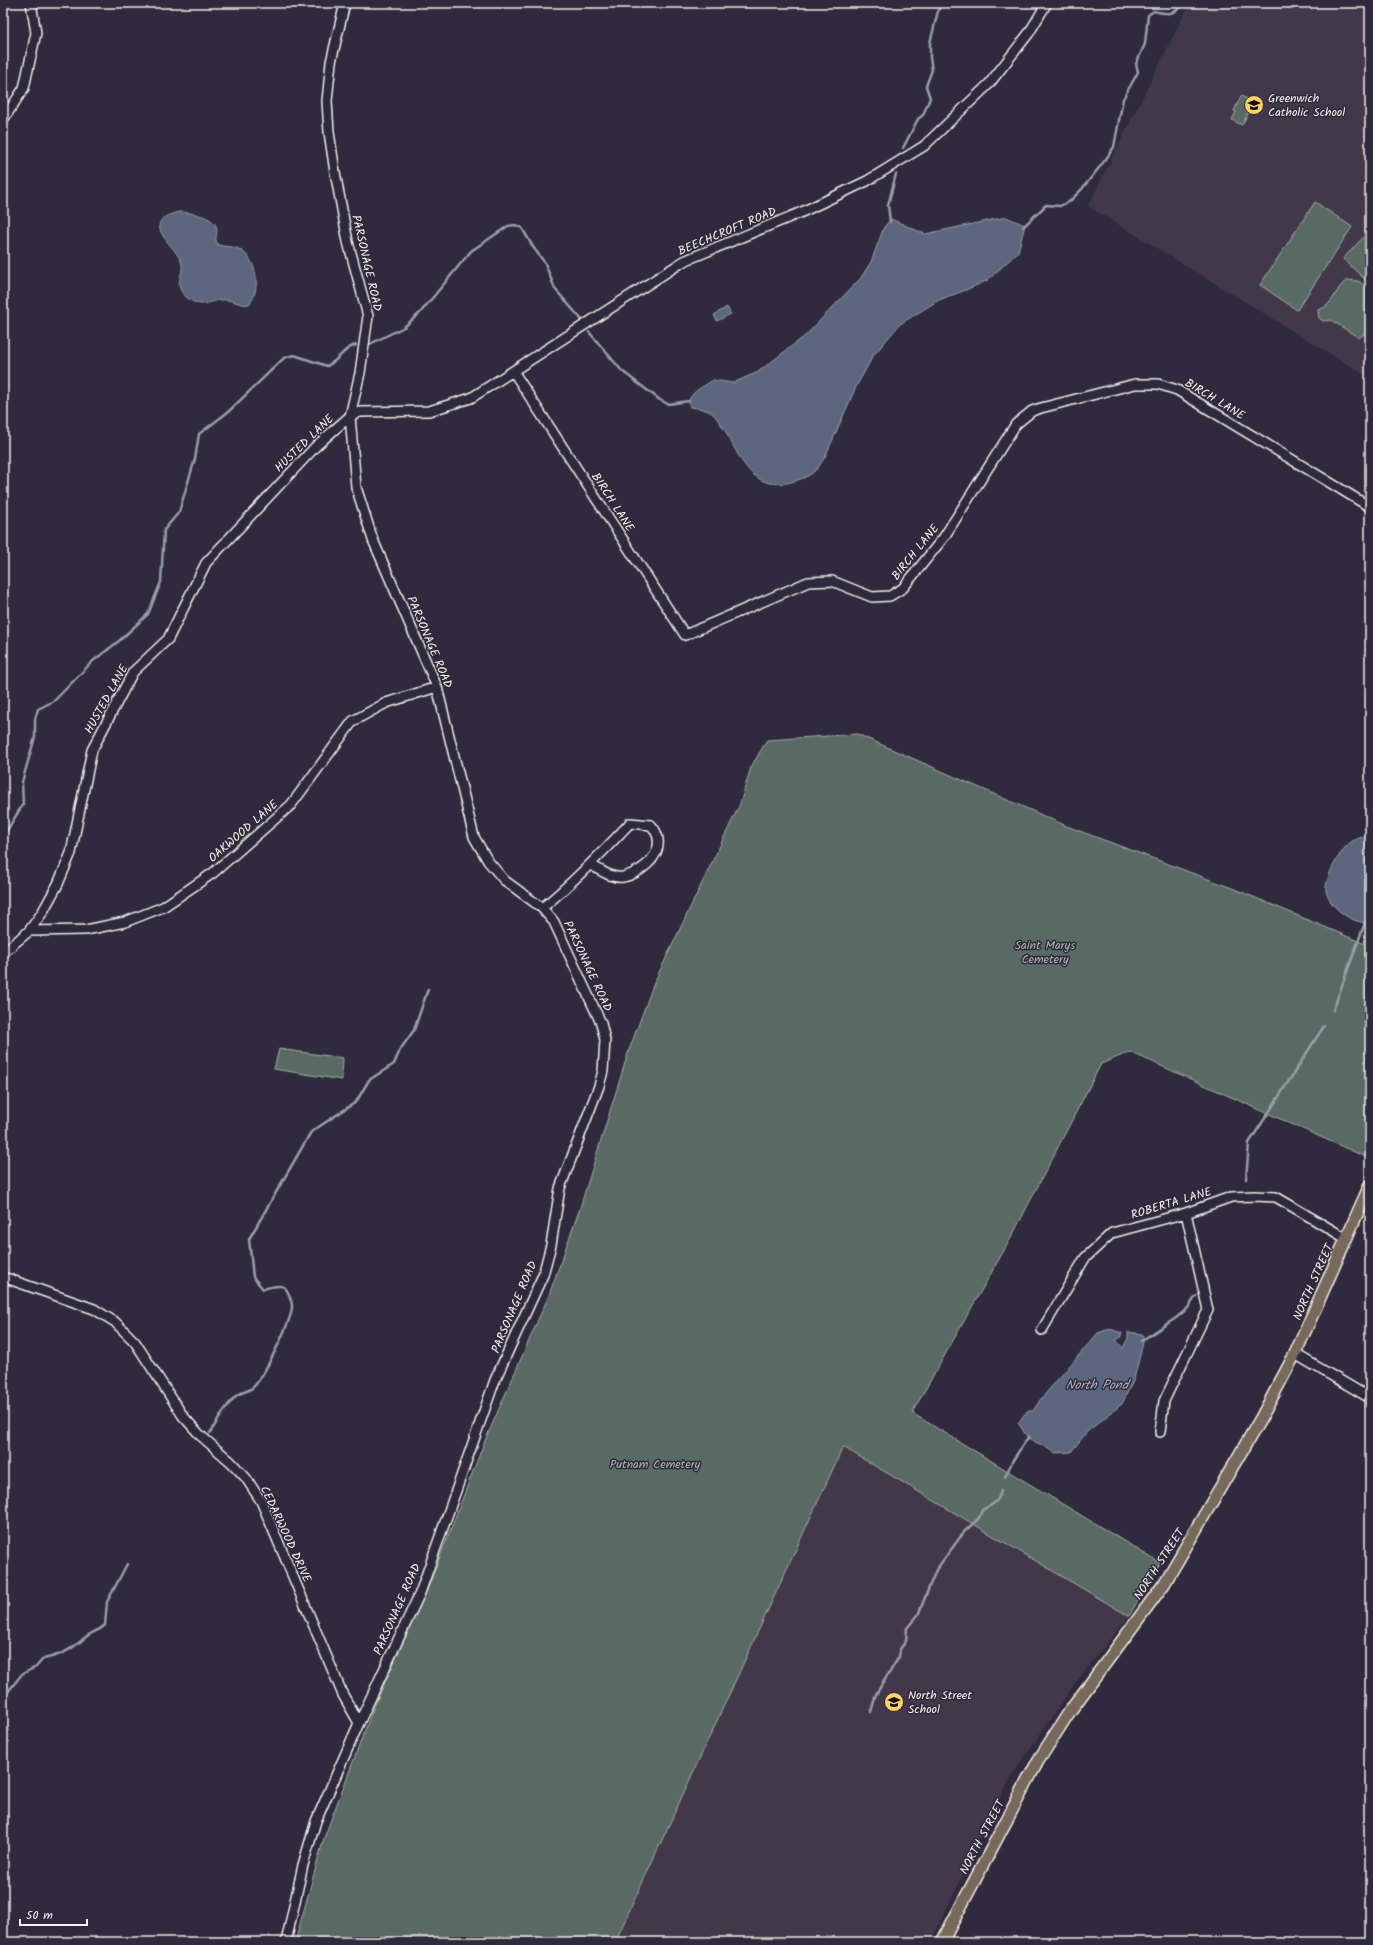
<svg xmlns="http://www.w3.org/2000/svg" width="1373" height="1945" viewBox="0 0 1373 1945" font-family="Kalam,sans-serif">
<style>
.built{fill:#433949}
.green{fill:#596b64;stroke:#a6aea6}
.water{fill:#5b667e;stroke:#989ea8}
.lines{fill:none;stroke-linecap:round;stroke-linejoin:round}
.stream{stroke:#989ea8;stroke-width:2.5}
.minor-casing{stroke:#f4f1e8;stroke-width:12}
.major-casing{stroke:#f4f1e8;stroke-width:14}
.minor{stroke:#2f2a3d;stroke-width:9}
.major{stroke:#77695c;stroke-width:11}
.labels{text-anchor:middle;stroke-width:3;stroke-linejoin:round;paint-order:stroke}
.poi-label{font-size:12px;fill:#f4f1e8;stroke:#2f2a3d;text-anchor:start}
.street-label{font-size:12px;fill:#f4f1e8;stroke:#2f2a3d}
.park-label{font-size:12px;fill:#aeb5ad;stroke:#2f2a3d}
.water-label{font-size:13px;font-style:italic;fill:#afb2b8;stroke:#2f2a3d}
</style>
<rect width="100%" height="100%" fill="#2f2a3d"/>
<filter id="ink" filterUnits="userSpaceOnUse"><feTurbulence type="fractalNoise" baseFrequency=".025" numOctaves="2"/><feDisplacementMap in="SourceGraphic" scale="8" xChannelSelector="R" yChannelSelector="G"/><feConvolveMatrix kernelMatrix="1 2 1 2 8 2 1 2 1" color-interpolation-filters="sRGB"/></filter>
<g filter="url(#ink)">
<path class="built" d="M1190,3H1370V378L1088,206Z
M843,1447L1129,1616L1075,1683L1011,1777L987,1823L931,1942H615Z"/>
<path class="green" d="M1241,96L1254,102L1242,125L1232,120L1236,112L1234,111Z
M1315,202L1352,227L1297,310L1260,285Z
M1370,230V284L1343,259Z
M1347,280L1358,281L1370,289V329L1359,338L1331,320L1323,321L1319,318L1318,310C1334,306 1335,288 1347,280Z
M857,734L1069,827L1232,888L1370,946V1159L1130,1052L1101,1064L1011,1238L912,1413L1160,1563L1129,1616L843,1447L615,1942H295L324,1838L373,1709L429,1585L484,1443L549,1295L579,1211L629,1050L654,983L740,804L751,767L767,740Z
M279,1049L343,1058L342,1080L274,1069Z"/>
<path class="water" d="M179,212C189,212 217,216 217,230C217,236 214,239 218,245C224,247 234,246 239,249C257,259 262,289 249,304C241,306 234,300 226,300C217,299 209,304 201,304C193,303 182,296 180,288C177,279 185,271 181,261C174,244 137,221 179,212Z
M1006,217L1025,225L1018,252L988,280L966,290L939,300L900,324L873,356L856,387L825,457C816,472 811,476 795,481C742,497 738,440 713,414C707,409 697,408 690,407C685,394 703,387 713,380L733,383L758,372L805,336L860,279L871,262L884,227L891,219L925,234Z
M727,307L731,314L717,321L714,315Z
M1362,837L1370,839V919L1365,923C1350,921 1330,908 1326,891C1324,878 1341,849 1351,842C1354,840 1359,838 1362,837Z
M1110,1329L1122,1333L1120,1338L1116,1340L1123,1348L1128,1338V1332L1142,1334L1144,1339L1134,1379L1122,1404L1087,1432L1071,1452L1056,1453L1028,1438L1018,1423L1027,1411H1033L1040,1400L1098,1333Z"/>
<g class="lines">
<path class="stream" d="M903,148L918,119L923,115L930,98L926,86L932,70L930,58V43L938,11L942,3
M890,222L888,205L896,174
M1023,227L1046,205L1060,206L1070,201L1082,189L1106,159L1114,147L1123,99L1138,72L1136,64L1145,44L1148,15L1154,11C1165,14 1177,16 1182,3
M589,332L622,371L660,400L668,404L689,401
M370,344L404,327L420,313L471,251L508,226L515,225L522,228L533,247L545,263L555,289L582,320
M1368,377L1370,378
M3,837L23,804L22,782L35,737V719L38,709L54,701L93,661L119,641L148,614L161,582L164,530L179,512L195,459L199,434L228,412L284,358L294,355L327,366C339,361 344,347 356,345
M1333,1010L1366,920
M1246,1179L1249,1143L1324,1026
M1141,1341L1176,1318L1188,1308L1196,1296
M210,1433C218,1421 225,1406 236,1396C240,1392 248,1392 252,1388C262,1381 293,1318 292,1306C292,1301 288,1290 284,1287C278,1284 268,1288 263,1289L253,1277L249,1239L311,1132L356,1102L369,1080L394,1064L400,1050L414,1030L428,989
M1005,1477L1013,1460L1029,1436
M3,1698L22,1674L36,1667L43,1659C63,1655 72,1649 87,1636C93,1632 100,1630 105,1625L107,1602L127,1564
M871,1712L876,1694L899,1657L900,1649L906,1641L907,1628L918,1615L936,1570L964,1532L979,1518L982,1510C992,1505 998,1503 1001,1491"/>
<g class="minor-casing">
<path id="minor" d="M3,120L24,88L36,33L31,3
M513,371L685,635L808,582L832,581L872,597L890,596L903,588L944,537L1016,424L1032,411L1041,408L1135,384H1158L1177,390L1370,507
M542,908C574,882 602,853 630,823L651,825C671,847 646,872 623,877C612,879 600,870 591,865
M29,931L86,930L125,922L163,907L213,873L291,805L353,721L386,703L437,687
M3,953L29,931L42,913L58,884L71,853L92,750L133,672L168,639L206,563L316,446L350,416L360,412L429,411L471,398L684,261L802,212L867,181L924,146L989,84L1029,33L1047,3
M3,1277L94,1309L115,1322L135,1342L183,1416L200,1435L231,1462L246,1478L261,1501L343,1695L359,1723
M1042,1330L1085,1258L1112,1233L1186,1213L1231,1197L1255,1196L1276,1197L1347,1239
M1295,1354L1370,1398
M1160,1432L1164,1401L1208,1310L1186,1213
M286,1942L303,1865L316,1821L359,1723L420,1593L495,1380L543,1275L551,1245L560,1188L599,1086L603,1071L605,1040L601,1023L554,922L542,908L504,880L488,861L474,837L437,687L373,540L356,487L350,416L360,373L368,316L348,242L335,172L329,132L327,101L331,62L345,3"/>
</g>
<g class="major-casing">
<path id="major" d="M942,1942L1038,1761L1070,1711L1164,1584L1261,1418L1295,1354L1370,1185"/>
</g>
<use href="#minor" class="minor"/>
<use href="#major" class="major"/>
</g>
</g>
<defs>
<g id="school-disc" transform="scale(1)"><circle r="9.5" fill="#ffd166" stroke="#2f2a3d"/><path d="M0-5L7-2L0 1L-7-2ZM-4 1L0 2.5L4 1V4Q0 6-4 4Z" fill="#111"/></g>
</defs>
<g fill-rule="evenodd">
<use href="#school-disc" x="1254" y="105"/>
<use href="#school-disc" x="894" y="1702"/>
</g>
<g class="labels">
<g class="poi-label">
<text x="1268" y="102">Greenwich<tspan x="1268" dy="14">Catholic School</tspan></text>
<text x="908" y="1699">North Street<tspan x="908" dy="14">School</tspan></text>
</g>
<g class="street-label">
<text transform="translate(727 231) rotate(-23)" y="4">BEECHCROFT ROAD</text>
<text transform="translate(367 263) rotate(77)" y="4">PARSONAGE ROAD</text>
<text transform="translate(1215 399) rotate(31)" y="4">BIRCH LANE</text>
<text transform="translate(304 443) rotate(-44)" y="4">HUSTED LANE</text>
<text transform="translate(613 502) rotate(57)" y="4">BIRCH LANE</text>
<text transform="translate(915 552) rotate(-51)" y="4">BIRCH LANE</text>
<text transform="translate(430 642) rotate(67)" y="4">PARSONAGE ROAD</text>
<text transform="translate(106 699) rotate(-61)" y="4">HUSTED LANE</text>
<text transform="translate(243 831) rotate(-41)" y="4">OAKWOOD LANE</text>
<text transform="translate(588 966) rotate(65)" y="4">PARSONAGE ROAD</text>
<text transform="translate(1171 1203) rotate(-17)" y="4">ROBERTA LANE</text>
<text transform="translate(1313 1282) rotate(-66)" y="4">NORTH STREET</text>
<text transform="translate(514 1307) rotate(-67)" y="4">PARSONAGE ROAD</text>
<text transform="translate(286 1534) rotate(65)" y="4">CEDARWOOD DRIVE</text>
<text transform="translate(1159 1564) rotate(-57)" y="4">NORTH STREET</text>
<text transform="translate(397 1609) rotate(-66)" y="4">PARSONAGE ROAD</text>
<text transform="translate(982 1837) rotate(-62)" y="4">NORTH STREET</text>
</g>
<g class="park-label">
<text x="1045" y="949">Saint Marys<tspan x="1045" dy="14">Cemetery</tspan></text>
<text x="655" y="1468">Putnam Cemetery</text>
</g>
<g class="water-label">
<text x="1097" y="1389">North Pond</text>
</g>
</g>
<rect width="1373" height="1945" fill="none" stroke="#2f2a3d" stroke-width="16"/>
<rect x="8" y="8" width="1357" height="1929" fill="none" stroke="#f4f1e8" stroke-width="1.5" filter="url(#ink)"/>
<path d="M20 1919v6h67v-6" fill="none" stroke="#f4f1e8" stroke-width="2"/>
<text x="26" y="1919" font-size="12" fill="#f4f1e8" stroke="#2f2a3d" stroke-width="3" paint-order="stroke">50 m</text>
</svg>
